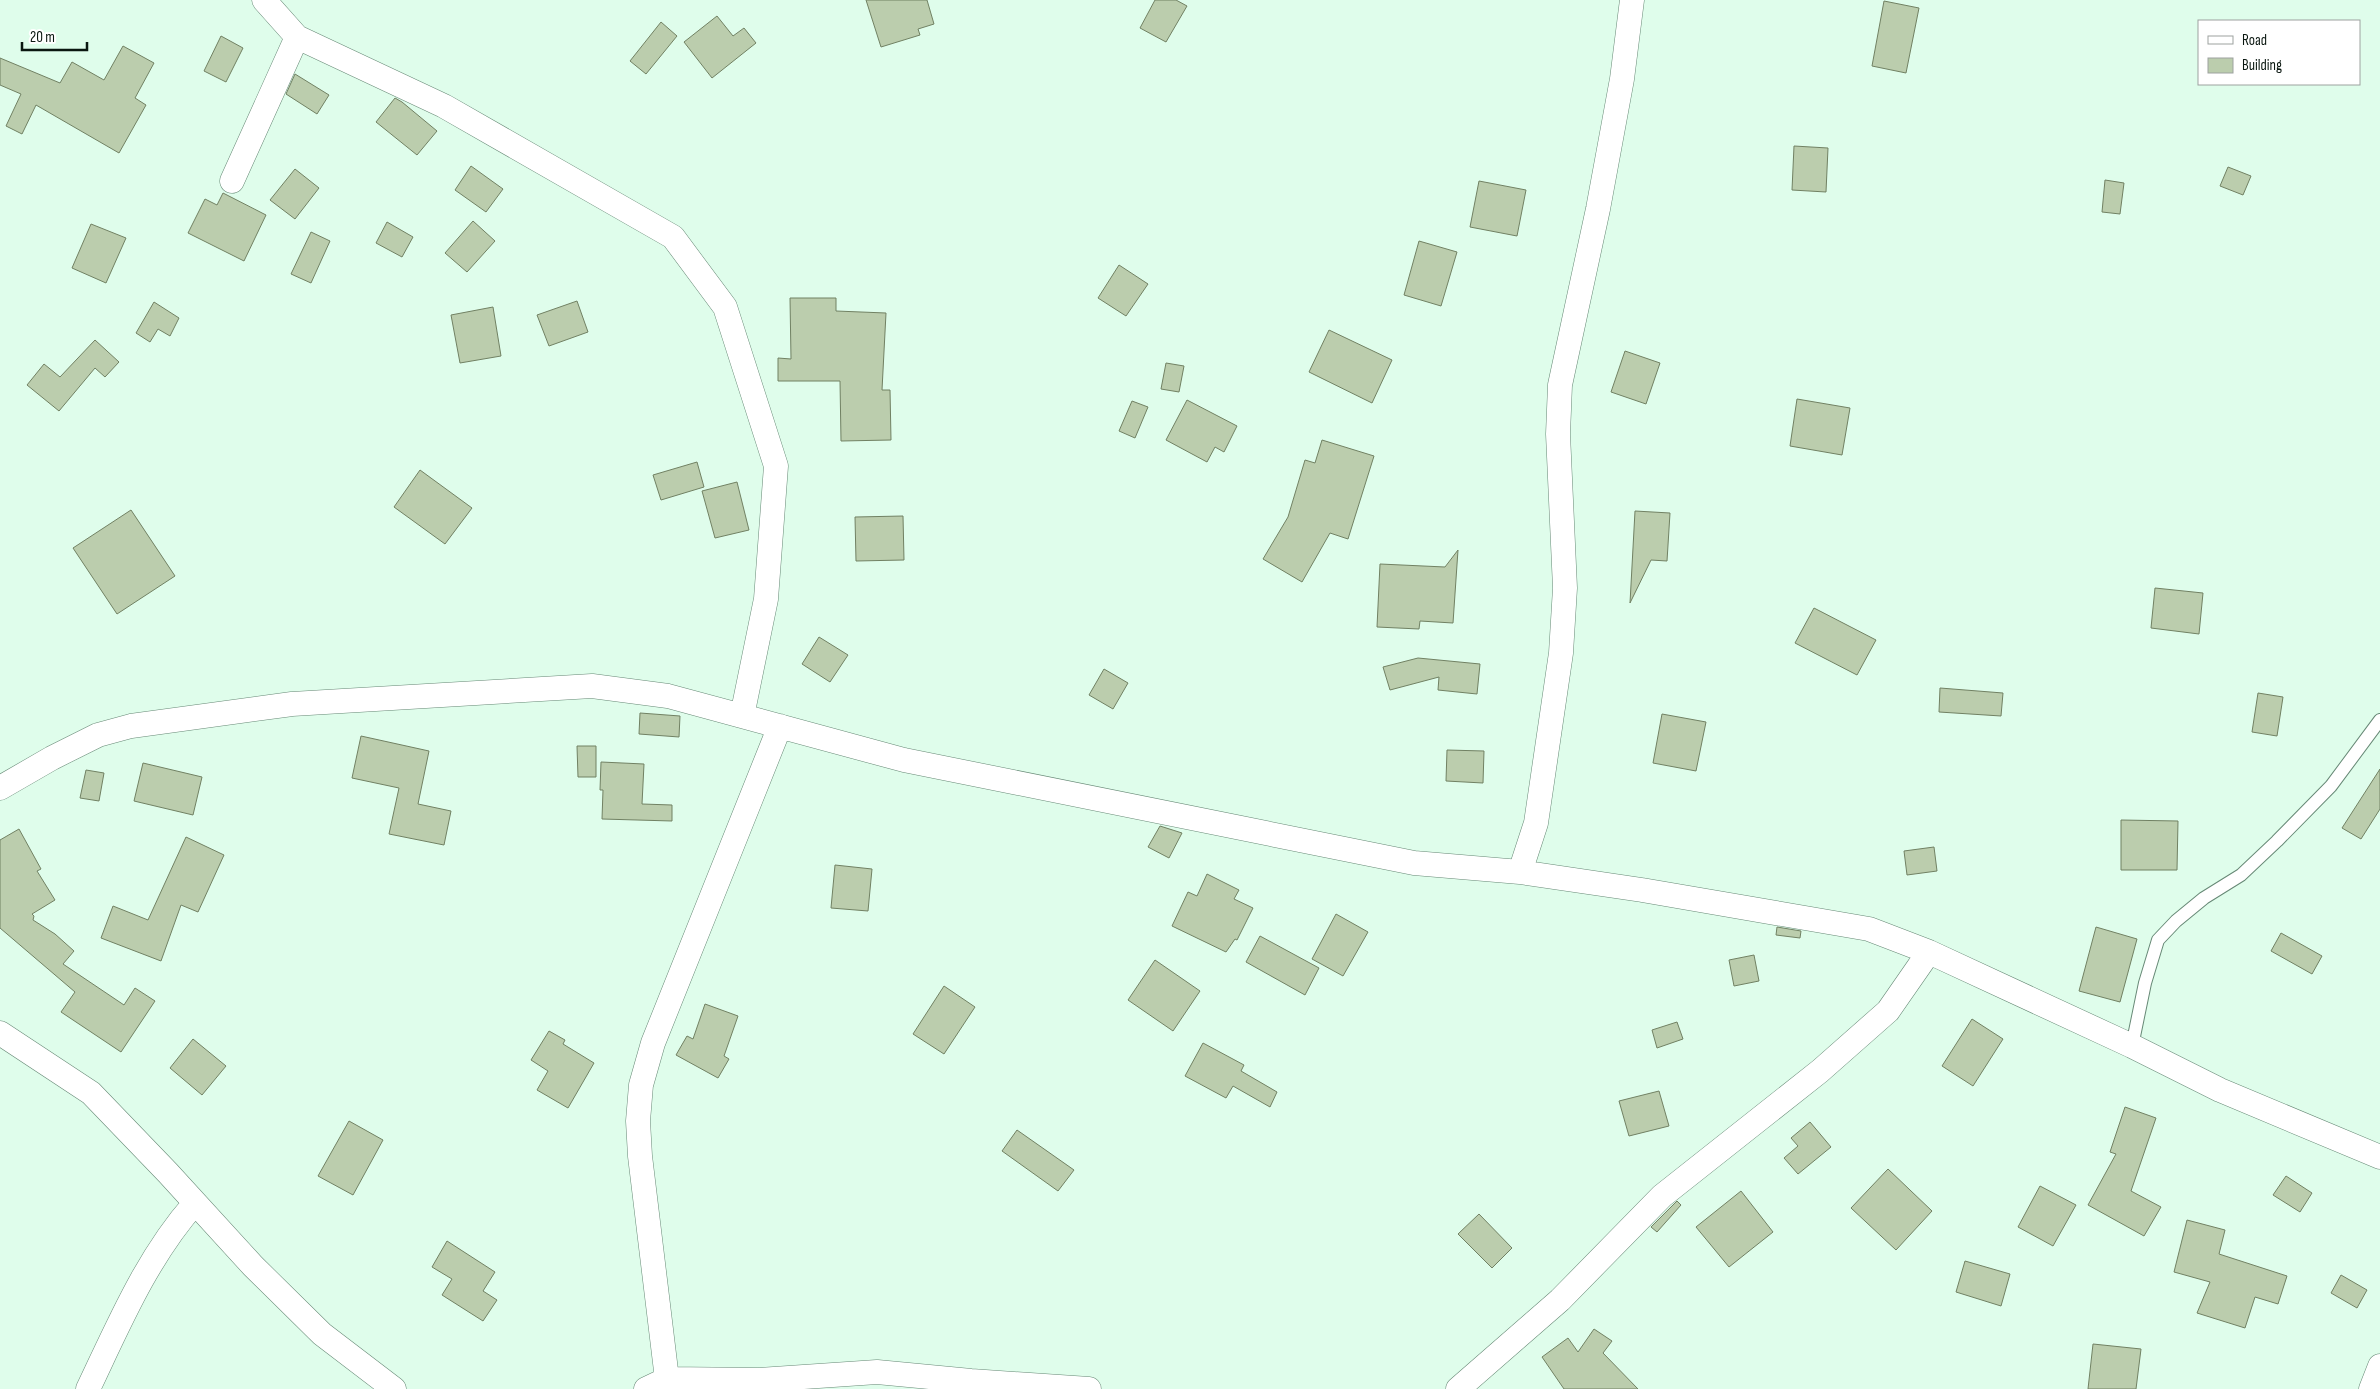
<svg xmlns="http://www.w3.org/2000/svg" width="2380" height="1389" viewBox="0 0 2380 1389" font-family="'Sofia Sans Condensed',sans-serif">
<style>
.building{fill:#bbcdad;stroke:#718163}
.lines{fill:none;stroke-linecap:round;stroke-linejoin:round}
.service-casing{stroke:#678976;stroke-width:14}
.minor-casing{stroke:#678976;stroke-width:25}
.service{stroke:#fff;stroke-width:12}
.minor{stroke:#fff;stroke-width:24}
</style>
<rect width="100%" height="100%" fill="#dffdeb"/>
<path class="building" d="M866,0H927L934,24L918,29L920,35L881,47Z
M1155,0H1176L1187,6L1166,42L1140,28Z
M1884,1L1919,8L1906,73L1872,66Z
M717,16L733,36L744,28L756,43L712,78L684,42Z
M661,22L677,36L646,74L630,61Z
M221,36L243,48L226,82L204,71Z
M123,46L154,63L135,98L146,105L119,153L36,105L22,134L6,126L21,94L0,85V58L60,83L72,62L104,80Z
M295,74L329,95L317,114L286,94Z
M395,98L402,102L437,131L417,155L376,122Z
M1794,146L1828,148L1826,192L1792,190Z
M471,166L503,189L486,212L455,190Z
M2228,167L2251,176L2243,195L2220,186Z
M295,169L319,188L295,219L270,200Z
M2105,180L2124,183L2120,214L2102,212Z
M1479,181L1526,190L1517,236L1470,227Z
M223,193L266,215L244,261L188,233L205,199L217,205Z
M473,221L495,241L467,272L445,253Z
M387,222L413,237L402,257L376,243Z
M91,224L126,238L106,283L72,268Z
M311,232L330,241L311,283L291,274Z
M1419,241L1457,252L1441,306L1404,295Z
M1119,265L1148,284L1126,316L1098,298Z
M790,298H836V311L886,313L882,390H890L891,440L841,441L840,381H778V358L791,359Z
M577,301L588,332L549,346L537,315Z
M154,302L179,318L170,336L158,329L150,342L136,333Z
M493,307L501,356L460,363L451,315Z
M1329,330L1392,360L1372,403L1309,372Z
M95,340L119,362L105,377L95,368L59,411L27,385L44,364L60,377Z
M1625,351L1660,363L1646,404L1611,392Z
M1166,363L1184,366L1179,392L1161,389Z
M1797,399L1850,408L1842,455L1790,446Z
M1187,400L1237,426L1224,452L1215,447L1207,462L1166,440Z
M1132,401L1148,407L1135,438L1119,431Z
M1322,440L1374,456L1348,539L1330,533L1302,582L1263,559L1288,517L1305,460L1315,463Z
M697,462L704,487L661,500L653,475Z
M420,470L472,508L445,544L394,507Z
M737,482L749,530L715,538L702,491Z
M131,510L175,576L117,614L73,548Z
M1635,511L1670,513L1667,561L1651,560L1630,603Z
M903,516L904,560L856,561L855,517Z
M1458,550L1453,623L1420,621L1419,629L1377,627L1380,564L1445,567Z
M2155,588L2203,593L2199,634L2151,628Z
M1814,608L1876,640L1857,675L1795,643Z
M819,637L848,655L830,682L802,664Z
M1418,658L1480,664L1477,694L1438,690L1439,677L1390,690L1383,667Z
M1104,669L1128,683L1113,709L1089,695Z
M1940,688L2003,693L2001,716L1939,712Z
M2258,693L2283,697L2277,736L2252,732Z
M640,713L680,716L679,737L639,734Z
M1662,714L1706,722L1696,771L1653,763Z
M361,736L429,751L418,804L451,811L444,845L389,834L399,788L352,778Z
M577,746H596V777H578Z
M1447,750L1484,751L1483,783L1446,781Z
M601,762L644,764L642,804L672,805V821L602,819L603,790H600Z
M143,763L202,777L193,815L134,801Z
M2380,769V809L2361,839L2342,828Z
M86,770L104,773L99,801L80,798Z
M2121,820L2178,821L2177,870H2121Z
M1160,826L1182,833L1169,858L1148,847Z
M19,829L41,869L37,871L55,900L32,914L34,916L33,920L55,934L74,951L63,964L124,1005L135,988L155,1001L121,1052L61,1012L75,992L0,928V840Z
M186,837L224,855L198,912L181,905L161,961L101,938L113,906L148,920Z
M1934,847L1937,871L1907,875L1904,851Z
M835,865L872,869L868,911L831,908Z
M1207,874L1239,890L1234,899L1253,908L1237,940L1235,939L1226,952L1172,926L1188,892L1197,896Z
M1336,914L1368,932L1343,976L1312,959Z
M1777,927L1801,931L1800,938L1776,935Z
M2096,927L2137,939L2120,1002L2079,991Z
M2281,933L2322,956L2312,974L2271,951Z
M1260,936L1319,968L1305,995L1246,962Z
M1754,955L1759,981L1734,986L1729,960Z
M1155,960L1200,991L1173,1031L1128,1000Z
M944,986L975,1007L944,1054L913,1034Z
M705,1004L738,1016L724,1056L729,1059L718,1078L676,1055L687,1036L693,1039Z
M1972,1019L2003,1039L1973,1086L1942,1066Z
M1677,1022L1683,1039L1657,1048L1652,1030Z
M549,1031L565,1040L563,1044L594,1063L568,1108L537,1090L548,1071L531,1060Z
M193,1039L226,1066L202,1095L170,1068Z
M1203,1043L1244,1065L1241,1071L1277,1092L1270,1107L1233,1086L1226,1098L1185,1076Z
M1659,1091L1669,1126L1629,1136L1619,1101Z
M2125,1107L2156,1118L2131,1191L2161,1207L2144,1236L2088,1205L2116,1154L2110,1152Z
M349,1121L383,1140L353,1195L318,1176Z
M1810,1122L1831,1147L1798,1174L1784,1158L1798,1146L1791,1138Z
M1017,1130L1074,1170L1058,1191L1002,1151Z
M1888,1169L1932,1211L1896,1250L1851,1208Z
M2286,1176L2312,1193L2300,1212L2273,1195Z
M2040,1186L2076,1205L2053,1246L2018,1227Z
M1741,1191L1773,1232L1729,1267L1696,1227Z
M1677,1201L1681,1205L1657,1232L1651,1227Z
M1479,1214L1512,1248L1492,1268L1458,1234Z
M2187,1220L2225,1230L2219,1254L2287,1276L2278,1304L2255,1297L2245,1328L2197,1313L2210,1282L2174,1272Z
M447,1241L495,1272L483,1291L497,1300L483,1321L442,1295L452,1279L432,1267Z
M1965,1261L2010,1274L2001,1306L1956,1292Z
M2341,1275L2367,1290L2357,1308L2331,1293Z
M1594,1329L1612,1341L1603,1353L1638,1389H1564L1542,1357L1568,1338L1578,1352Z
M2093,1344L2141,1349L2136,1389H2088Z"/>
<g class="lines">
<g class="service-casing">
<path id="service" d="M2132,1046L2145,983L2158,940L2176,921L2204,898L2241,875L2277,841L2331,786L2380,720"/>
</g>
<g class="minor-casing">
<path id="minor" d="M264,0L297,37L444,106L673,237L725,307L776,466L766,599L742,716
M232,181L297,37
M0,788L52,758L98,735L131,726L292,704L592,686L668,696L904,760L1414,863L1520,872L1642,890L1869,929L1929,952L2132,1046L2220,1090L2380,1157
M1520,872L1536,823L1561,653L1565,588L1558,434L1560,385L1598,209L1622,79L1632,0
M0,1033L91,1093L168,1173L253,1266L322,1334L394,1389
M667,1379L640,1156L638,1121L641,1085L653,1043L780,726
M88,1389C119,1324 147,1257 195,1203
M646,1389L667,1379L760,1380L877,1372L971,1381L1089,1389
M1458,1389L1560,1300L1662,1196L1820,1071L1888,1011L1929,952
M2371,1389L2380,1366"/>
</g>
<use href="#service" class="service"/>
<use href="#minor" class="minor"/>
</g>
<rect x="2198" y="20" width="162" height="65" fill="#ffffff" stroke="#9da29f"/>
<rect x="2208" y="36" width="25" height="8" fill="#ffffff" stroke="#9da29f"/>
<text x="2242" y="45" font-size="15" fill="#0a1710">Road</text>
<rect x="2208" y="58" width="25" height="15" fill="#bbcdad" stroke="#9da29f"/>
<text x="2242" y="70" font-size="15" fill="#0a1710">Building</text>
<path d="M22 42v8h65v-8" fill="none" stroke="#0a1710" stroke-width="2.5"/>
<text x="30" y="42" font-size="15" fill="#0a1710" stroke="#ffffff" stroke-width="4" paint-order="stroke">20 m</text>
</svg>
